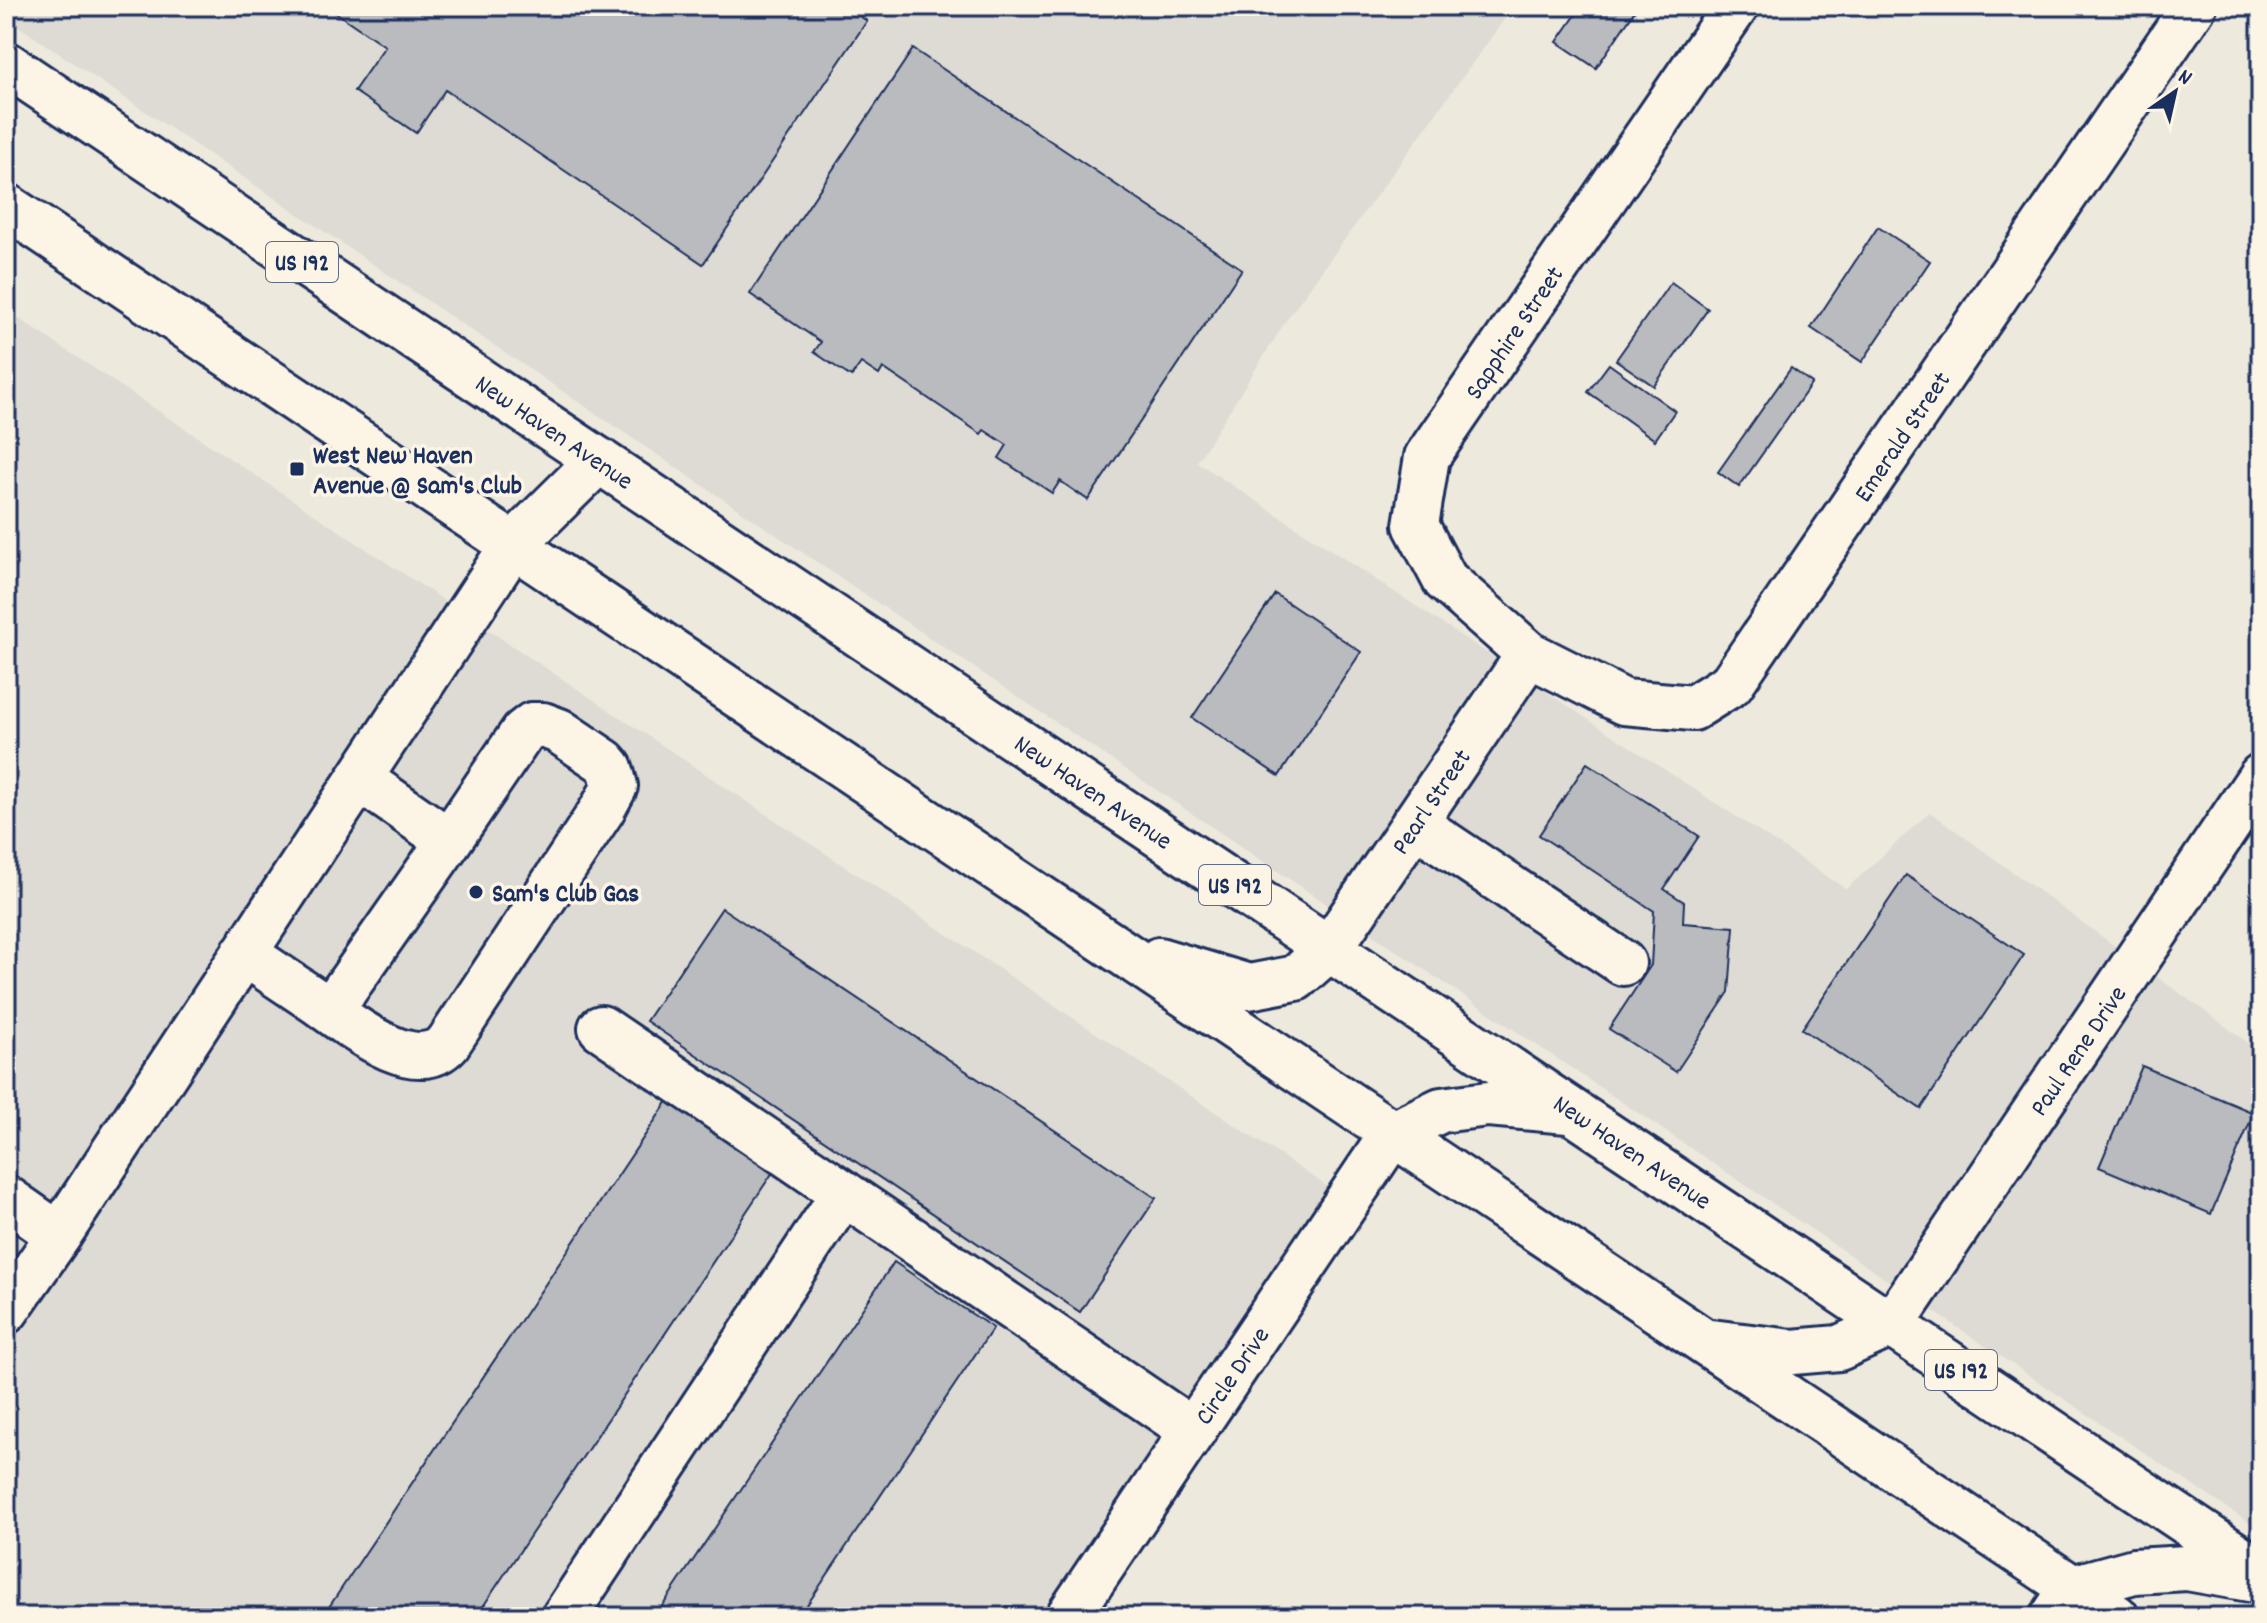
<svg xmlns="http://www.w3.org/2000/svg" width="2267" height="1623" viewBox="0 0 2267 1623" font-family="Dekko,sans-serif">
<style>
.built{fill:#dedbd4}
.building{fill:#babbbe;stroke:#1b2f5e;stroke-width:2}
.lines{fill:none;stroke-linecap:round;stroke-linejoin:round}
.minor-casing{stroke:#1b2f5e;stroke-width:50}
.major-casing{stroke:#1b2f5e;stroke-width:50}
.minor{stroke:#fcf5e5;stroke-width:44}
.major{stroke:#fcf5e5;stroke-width:44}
.poi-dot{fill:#1b2f5e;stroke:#fcf5e5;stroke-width:3}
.labels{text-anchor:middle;stroke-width:7;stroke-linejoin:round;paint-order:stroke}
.shield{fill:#fcf5e5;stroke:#5e6a86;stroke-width:2}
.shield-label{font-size:24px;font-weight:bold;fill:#1b2f5e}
.street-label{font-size:26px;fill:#1b2f5e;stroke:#fcf5e5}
.poi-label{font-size:26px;font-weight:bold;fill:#1b2f5e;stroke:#fcf5e5;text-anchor:start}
</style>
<rect width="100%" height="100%" fill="#eee9dd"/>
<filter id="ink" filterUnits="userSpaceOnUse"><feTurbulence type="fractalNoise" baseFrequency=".0125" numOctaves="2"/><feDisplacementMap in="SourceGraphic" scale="16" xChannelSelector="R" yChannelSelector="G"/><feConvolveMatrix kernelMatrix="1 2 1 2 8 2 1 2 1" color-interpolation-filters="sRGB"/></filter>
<g filter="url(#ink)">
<path class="built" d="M6,6H1514L1289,316L1197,462L1846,889L1930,812L2261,1052V1531L6,18Z
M6,310L1331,1189L1042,1617H6Z"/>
<path class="building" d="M326,6H845L867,21L703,264L445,90L416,133L354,91L385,46Z
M1582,6H1638L1596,68L1557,42Z
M913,49L1242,269L1088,500L1060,481L1052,493L999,458L1007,445L984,430L981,434L883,368L879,375L861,363L851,377L814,352L821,342L750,294Z
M1878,227L1930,261L1862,362L1811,328Z
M1671,282L1708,309L1654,386L1616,360Z
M1609,364L1675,411L1655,440L1588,392Z
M1791,368L1812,383L1739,487L1718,472Z
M1275,594L1361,652L1279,776L1192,718Z
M1587,763L1699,836L1664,889L1684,902L1683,923L1734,927L1729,992L1676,1072L1609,1029L1651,965L1654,911L1539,835Z
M1906,875L2024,955L1921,1109L1802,1029Z
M722,908L1156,1198L1080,1312L646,1021Z
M2142,1066L2254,1113L2211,1214L2099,1167Z
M668,1101L773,1172L476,1617L323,1616Z
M894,1262L993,1328L799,1617H655Z"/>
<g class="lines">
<g class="minor-casing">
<path id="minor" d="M1736,6L1427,457L1416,525L1445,580L1529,654L1624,702L1693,708L1731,684L2194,6
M1414,823L1623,963
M1330,948L1529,654
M244,953C269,970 293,986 317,1002C346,1022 415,1080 448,1043L602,810L615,786L610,768L605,762L559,731L543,725H532L523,732L449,841
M330,1011L449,841L360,779
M601,1028L1193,1431
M6,1198L59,1235
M6,1311L59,1235L513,545
M1892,1324L2261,776
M564,1617L844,1193
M1068,1617L1393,1133
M2053,1617L2072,1588"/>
</g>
<g class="major-casing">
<path id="major" d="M6,64L2261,1572
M6,206L2116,1617
M513,545L599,460
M1159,960L1249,987L1296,978L1330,948
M1393,1133L1441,1110L1488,1104L1568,1111
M1711,1342L1792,1352L1839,1348L1892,1324
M2072,1588L2134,1571L2187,1568L2261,1581"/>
</g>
<use href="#minor" class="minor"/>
<use href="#major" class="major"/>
</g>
</g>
<g class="poi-dot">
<rect x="289" y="461" width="16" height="16" rx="4"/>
<circle cx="476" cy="892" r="8"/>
</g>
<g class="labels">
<g class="shield">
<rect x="266" y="242" width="72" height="40" rx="6"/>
<rect x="1199" y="865" width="72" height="40" rx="6"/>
<rect x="1925" y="1350" width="72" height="40" rx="6"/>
</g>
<g class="shield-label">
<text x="302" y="270">US 192</text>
<text x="1235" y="893">US 192</text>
<text x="1961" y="1378">US 192</text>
</g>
<g class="street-label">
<text transform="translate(1513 332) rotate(-56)" y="9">Sapphire Street</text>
<text transform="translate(555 431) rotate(34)" y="9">New Haven Avenue</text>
<text transform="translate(1901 436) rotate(-56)" y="9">Emerald Street</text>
<text transform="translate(1094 791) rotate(34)" y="9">New Haven Avenue</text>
<text transform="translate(1430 801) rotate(-56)" y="9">Pearl Street</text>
<text transform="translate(2077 1050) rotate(-56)" y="9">Paul Rene Drive</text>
<text transform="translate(1633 1151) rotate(34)" y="9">New Haven Avenue</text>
<text transform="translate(1231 1375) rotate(-56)" y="9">Circle Drive</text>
</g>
<g class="poi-label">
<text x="313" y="463">West New Haven<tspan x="313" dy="30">Avenue @ Sam's Club</tspan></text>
<text x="492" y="901">Sam's Club Gas</text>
</g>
</g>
<rect width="2267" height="1623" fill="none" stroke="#fcf5e5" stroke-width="32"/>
<rect x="16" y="16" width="2235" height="1591" fill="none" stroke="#1b2f5e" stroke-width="3" filter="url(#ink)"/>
<g transform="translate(2175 92) rotate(34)" stroke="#fcf5e5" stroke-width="6" paint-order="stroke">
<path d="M0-6L14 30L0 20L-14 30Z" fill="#1b2f5e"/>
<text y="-12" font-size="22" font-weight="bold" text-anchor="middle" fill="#1b2f5e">N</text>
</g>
</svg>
